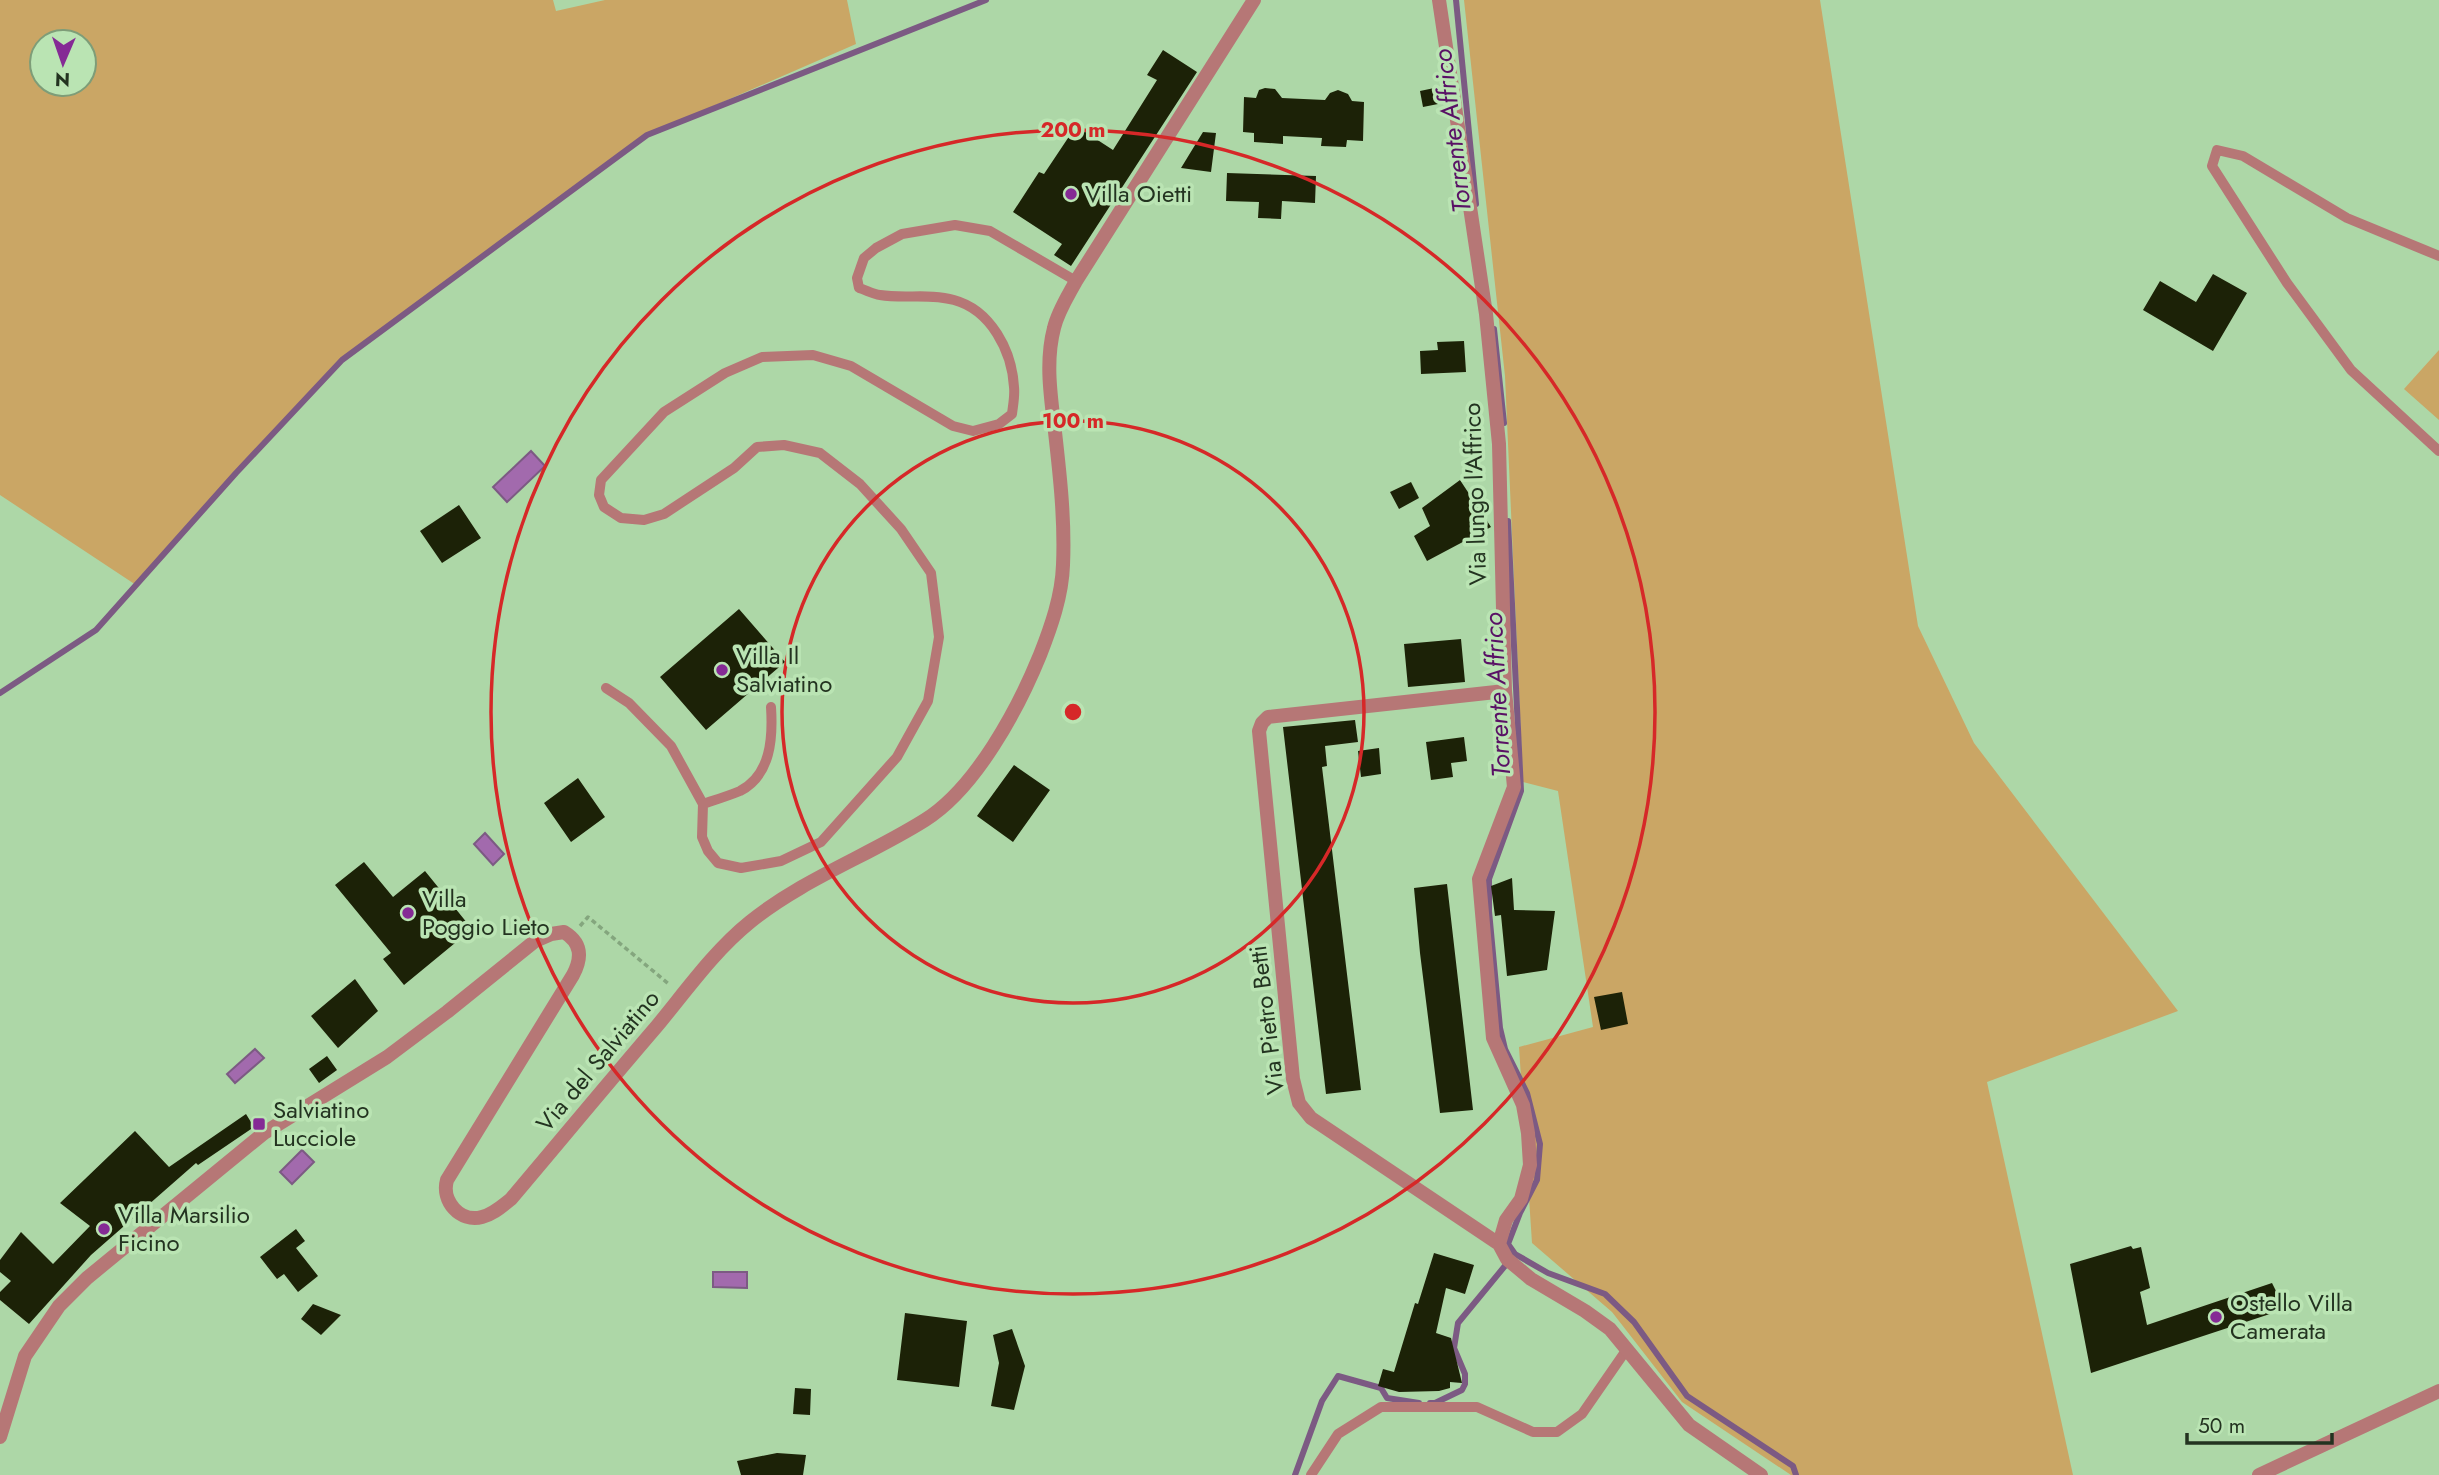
<svg xmlns="http://www.w3.org/2000/svg" width="2439" height="1475" viewBox="0 0 2439 1475" font-family="Jost,sans-serif">
<style>
.green{fill:#caa665;fill-rule:evenodd}
.water{fill:#a26aad;stroke:#7c5a83;stroke-width:2}
.lines{fill:none;stroke-linecap:round;stroke-linejoin:round}
.stream{stroke:#7c5a83;stroke-width:6}
.building{fill:#1c2207}
.path{stroke:#84a67e;stroke-width:3.5;stroke-dasharray:5 3.5;stroke-linecap:butt}
.service{stroke:#b67776;stroke-width:10}
.minor{stroke:#b67776;stroke-width:14}
.ring{fill:none;stroke:#d62828;stroke-width:3.5}
.poi-dot{fill:#852a95;stroke:#bae4b3;stroke-width:2.5}
.labels{text-anchor:middle;stroke-width:7;stroke-linejoin:round;paint-order:stroke}
.poi-label{font-size:24px;fill:#233320;stroke:#bae4b3;text-anchor:start}
.street-label{font-size:24px;fill:#233320;stroke:#bae4b3}
.water-label{font-size:26px;font-style:italic;fill:#591165;stroke:#bae4b3}
.centre{fill:#d62828;stroke:#bae4b3;stroke-width:3.5}
.ring-label{font-size:21px;text-anchor:middle;font-weight:bold;fill:#d62828;stroke:#bae4b3;stroke-width:7;stroke-linejoin:round;paint-order:stroke}
</style>
<rect width="100%" height="100%" fill="#add7a7"/>
<path class="green" d="M0,0H553L556,11L605,0H847L856,44L647,135L342,359L136,585L0,495ZM84,42V84H42V42Z
M1464,0H1820L1918,626L1974,743L2178,1011L1987,1082L2073,1475H1791L1682,1402L1612,1312L1532,1243L1519,1047L1593,1027L1558,791L1523,782L1505,376Z
M2439,350V420L2404,389Z"/>
<path class="water" d="M531,451L545,466L507,502L493,487Z
M485,833L504,854L493,865L474,844Z
M255,1049L264,1058L235,1083L227,1074Z
M302,1150L314,1162L292,1184L280,1172Z
M713,1272H747V1288L713,1287Z"/>
<g class="lines">
<path class="stream" d="M1456,0L1476,204
M1494,329L1504,423
M1508,521L1521,791L1489,879V911L1500,1028L1505,1049L1527,1093L1540,1144L1537,1180L1520,1213L1508,1244L1515,1254L1548,1273L1605,1294L1634,1322L1687,1396L1793,1466L1796,1475
M0,693L96,630L236,473L342,360L647,135L986,0
M1430,1403H1435L1462,1390L1465,1384V1374L1454,1348L1458,1323L1509,1261
M1295,1475L1322,1401L1338,1376L1381,1388L1387,1398L1419,1403"/>
</g>
<path class="building" d="M1163,50L1197,72L1071,266L1054,255L1062,244L1013,212L1039,172L1044,174L1076,126L1113,150L1157,80L1147,75Z
M1439,87L1443,103L1423,107L1420,91Z
M1265,88L1275,89L1282,98L1325,100L1330,93L1338,90L1348,94L1352,101L1364,102L1363,141L1347,140L1346,147L1321,146L1322,138L1283,136V144L1254,142V133L1243,132L1244,97L1256,98L1259,90Z
M1203,132L1216,133L1211,172L1181,168Z
M1227,173L1316,176L1315,203L1282,201L1281,219L1258,218L1259,202L1226,201Z
M2213,274L2247,293L2213,351L2143,310L2160,281L2196,302Z
M1464,341L1466,372L1421,374L1420,351L1438,350L1437,342Z
M1460,480L1491,527L1427,561L1414,536L1430,526L1422,508Z
M1411,482L1419,498L1399,509L1390,492Z
M459,505L481,538L442,563L420,531Z
M739,609L785,662L706,730L660,677Z
M1461,639L1465,682L1408,687L1404,644Z
M1355,720L1358,742L1325,746L1327,766L1322,767L1361,1090L1326,1094L1283,727Z
M1464,737L1467,761L1451,763L1453,777L1431,780L1426,742Z
M1379,748L1381,774L1361,777L1358,751Z
M1014,765L1050,790L1013,842L977,816Z
M578,778L605,817L571,842L544,803Z
M364,862L393,897L425,871L472,929L404,985L383,959L391,953L335,885Z
M1512,878L1514,910L1555,911L1547,970L1507,976L1501,915L1495,916L1491,886Z
M1447,884L1473,1110L1440,1113L1420,953L1414,888Z
M355,979L378,1011L338,1048L311,1016Z
M1622,992L1628,1024L1601,1030L1594,997Z
M327,1056L337,1070L319,1083L309,1069Z
M246,1114L254,1127L198,1165L196,1163L91,1255L29,1324L0,1300V1292L11,1281L0,1272V1260L21,1232L53,1264L90,1226L60,1203L135,1131L169,1167Z
M296,1229L305,1241L296,1248L318,1276L298,1292L284,1274L277,1279L260,1257Z
M2131,1246L2133,1249L2141,1247L2150,1288L2140,1292L2147,1325L2272,1283L2285,1309L2091,1373L2070,1264Z
M1434,1253L1474,1265L1465,1294L1446,1288L1436,1333L1451,1338L1462,1383L1450,1382V1388L1439,1391L1399,1392L1378,1386L1383,1369L1394,1372L1415,1303L1418,1304Z
M313,1304L341,1315L321,1335L301,1319Z
M905,1313L967,1321L959,1387L897,1380Z
M1012,1329L1025,1366L1014,1410L991,1406L999,1363L993,1335Z
M795,1388L811,1389L810,1415L793,1414Z
M777,1453L806,1455L803,1475H741L737,1461Z"/>
<g class="lines">
<path class="path" d="M580,926L588,917L670,985"/>
<path class="service" d="M2439,256L2347,218L2243,156L2217,150L2212,166L2287,283L2351,370L2439,451
M606,688L629,703L671,746L703,804L702,837L708,851L718,863L741,868L781,861L821,842L897,757L928,701L939,637L931,573L901,529L860,484L820,453L784,445L757,447L734,468L664,514L644,520L621,518L604,507L599,495L601,480L664,412L725,373L762,357L813,355L851,366L953,426L973,431L999,424L1012,414C1013,405 1015,396 1014,387C1012,351 991,310 954,300C930,293 904,299 880,295C873,294 866,290 859,288L857,278L864,258L876,248L902,234L955,225L990,231L1076,281
M703,804C715,800 728,796 740,791C771,775 773,738 771,707
M1311,1475L1338,1434L1381,1407H1477L1533,1432H1557L1582,1414L1627,1349"/>
<path class="minor" d="M1439,0L1486,314L1499,444L1505,691L1514,787L1479,879L1493,1038L1523,1105L1528,1133L1530,1165L1521,1199L1506,1220L1499,1244L1507,1259L1531,1279L1585,1311L1610,1329L1689,1425L1761,1475
M1499,1244L1311,1118L1299,1103L1293,1079L1259,731L1262,723L1268,717L1505,691
M0,1437L25,1356L59,1306L87,1278L264,1133L387,1057L447,1012L535,941L551,934L564,932C582,943 582,958 573,975L447,1180C441,1201 460,1223 482,1217C494,1214 502,1206 511,1199C560,1141 608,1083 657,1026C686,991 714,951 750,922C803,879 868,856 925,820C976,788 1018,709 1040,655C1051,627 1062,596 1063,565C1065,521 1060,476 1055,432C1051,398 1045,362 1054,328C1058,311 1068,296 1076,281L1254,0
M2259,1475L2439,1391"/>
</g>
<g class="ring">
<circle cx="1073" cy="712" r="291"/>
<circle cx="1073" cy="712" r="582"/>
</g>
<g class="poi-dot">
<circle cx="1071" cy="194" r="7"/>
<circle cx="722" cy="670" r="7"/>
<circle cx="408" cy="913" r="7"/>
<rect x="252" y="1117" width="14" height="14" rx="3.5"/>
<circle cx="104" cy="1229" r="7"/>
<circle cx="2216" cy="1317" r="7"/>
</g>
<g class="labels">
<g class="poi-label">
<text x="1085" y="202">Villa Oietti</text>
<text x="736" y="664">Villa Il<tspan x="736" dy="28">Salviatino</tspan></text>
<text x="422" y="907">Villa<tspan x="422" dy="28">Poggio Lieto</tspan></text>
<text x="273" y="1118">Salviatino<tspan x="273" dy="28">Lucciole</tspan></text>
<text x="118" y="1223">Villa Marsilio<tspan x="118" dy="28">Ficino</tspan></text>
<text x="2230" y="1311">Ostello Villa<tspan x="2230" dy="28">Camerata</tspan></text>
</g>
<g class="street-label">
<text transform="translate(1475 494) rotate(-92)" y="8">Via lungo l'Affrico</text>
<text transform="translate(1267 1020) rotate(-97)" y="8">Via Pietro Betti</text>
<text transform="translate(598 1061) rotate(-50)" y="8">Via del Salviatino</text>
</g>
<g class="water-label">
<text transform="translate(1452 131) rotate(-97)" y="9">Torrente Affrico</text>
<text transform="translate(1497 695) rotate(-93)" y="9">Torrente Affrico</text>
</g>
</g>
<circle cx="1073" cy="712" r="10" class="centre"/>
<g class="ring-label">
<text x="1073" y="137">200 m</text>
<text x="1073" y="428">100 m</text>
</g>
<g transform="translate(63 63) rotate(182)"><circle r="33" fill="#bae4b3" stroke="#7e9d78" stroke-width="2"/>
<path d="M0-5L12 26L0 18L-12 26Z" fill="#852a95"/>
<text y="-10" font-size="19" font-weight="bold" text-anchor="middle" fill="#233320">N</text>
</g>
<path d="M2187 1433v10h145v-10" fill="none" stroke="#233320" stroke-width="3.5"/>
<text x="2198" y="1433" font-size="21" fill="#233320" stroke="#bae4b3" stroke-width="5" paint-order="stroke">50 m</text>
</svg>
